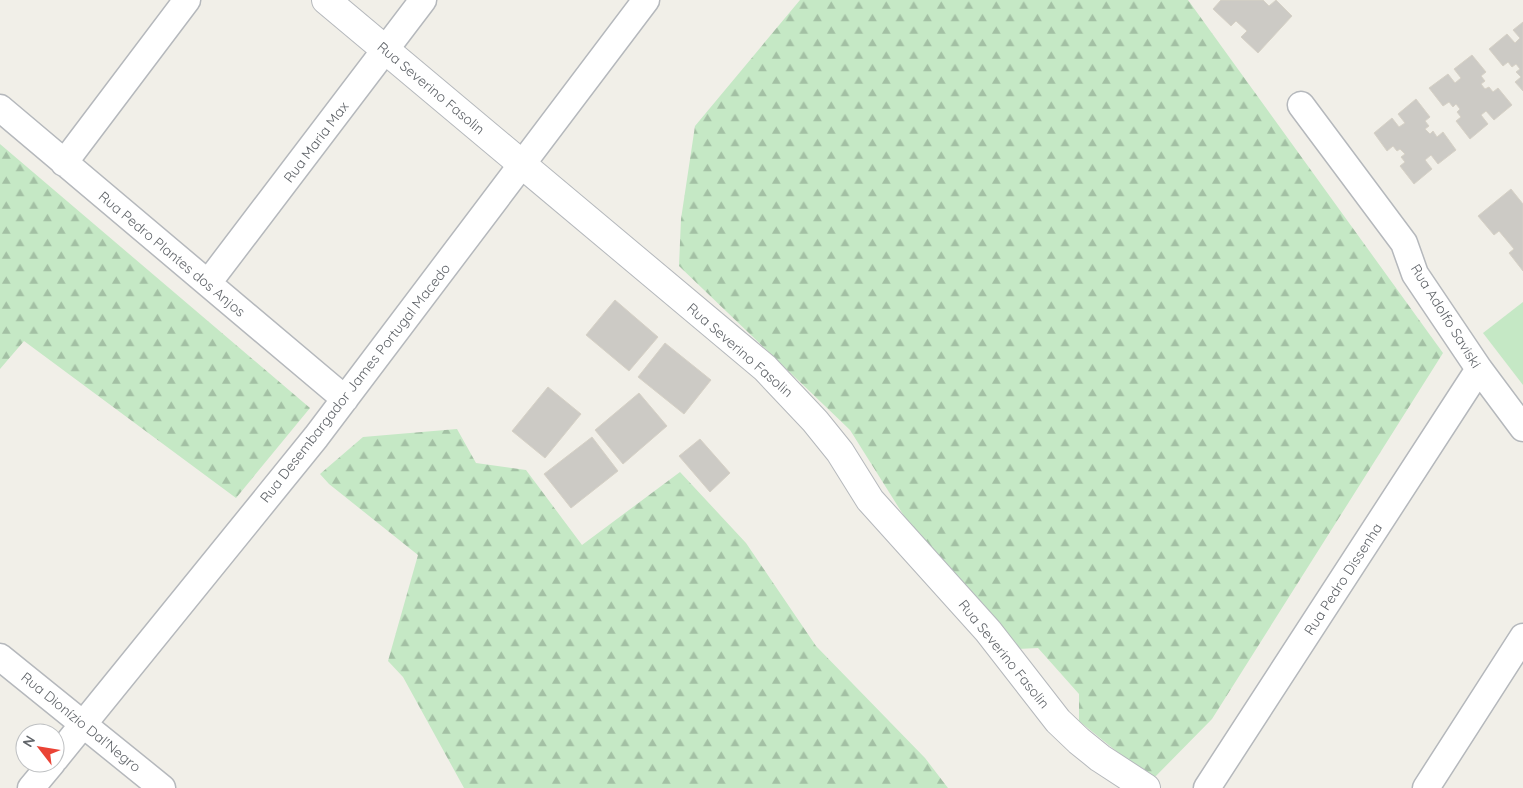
<svg xmlns="http://www.w3.org/2000/svg" width="1523" height="788" viewBox="0 0 1523 788" font-family="Quicksand,sans-serif">
<style>
.forest{fill:url(#forest-firs)}
.pitch{fill:#c5e8c5}
.building{fill:#cccac5;stroke:#d6d1c6}
.lines{fill:none;stroke-linecap:round;stroke-linejoin:round}
.minor-casing{stroke:#b5b8bc;stroke-width:29}
.tertiary-casing{stroke:#b5b8bc;stroke-width:30}
.minor{stroke:#fff;stroke-width:26}
.tertiary{stroke:#fff;stroke-width:28}
.labels{text-anchor:middle;stroke-width:4;stroke-linejoin:round;paint-order:stroke}
.street-label{font-size:14px;fill:#5f6368;stroke:#fff}
</style>
<defs>
<pattern id="forest-firs" width="22" height="20" patternUnits="userSpaceOnUse" patternTransform="scale(1.25)"><rect width="22" height="20" fill="#c5e8c5"/><path d="M5 1l3.5 6h-7zM16 11l3.5 6h-7z" fill="#a3c0a4"/></pattern>
</defs>
<rect width="100%" height="100%" fill="#f1efe8"/>
<path class="forest" d="M800,0H1188L1443,353L1212,719L1152,780L1079,721V694L1038,648L1018,649L926,551L850,430L679,266L681,219L695,126Z
M0,144L310,408L236,498L24,341L0,369Z
M457,429L476,463L526,470L582,545L680,472L746,543L816,646L925,758L948,788H464L403,677L388,661L418,555L329,484L320,474L363,437Z"/>
<path class="pitch" d="M1523,302V385L1483,333Z"/>
<path class="building" d="M1221,0H1263L1269,6L1276,0L1292,16L1258,53L1241,37L1247,31L1236,21L1231,26L1213,9Z
M1523,22V91L1515,82L1521,77L1516,72L1520,69L1516,64L1512,67L1508,62L1503,66L1489,49L1507,34L1515,43L1520,38L1513,30Z
M1472,55L1486,72L1481,76L1485,81L1481,84L1485,89L1489,87L1493,92L1498,88L1512,105L1494,120L1486,111L1481,115L1488,124L1470,139L1456,121L1461,117L1457,112L1460,109L1456,104L1453,107L1449,102L1443,106L1429,88L1448,74L1455,83L1461,78L1454,69Z
M1416,99L1430,117L1425,121L1429,126L1425,129L1430,134L1433,131L1437,137L1443,132L1456,150L1438,164L1431,155L1425,160L1432,169L1414,184L1400,166L1405,162L1401,157L1405,154L1400,149L1397,151L1393,146L1387,151L1374,133L1392,118L1399,127L1405,123L1398,114Z
M1511,189L1523,204V271L1509,253L1514,249L1499,231L1494,235L1478,216Z
M615,300L658,337L629,371L586,335Z
M665,343L711,380L684,414L638,377Z
M548,387L581,414L545,458L512,431Z
M639,393L667,426L623,464L595,430Z
M592,437L618,471L571,508L544,474Z
M700,439L730,473L710,492L679,456Z"/>
<g class="lines">
<g class="minor-casing">
<path id="minor" d="M1301,105L1404,243L1415,274L1479,369L1523,428
M0,108L345,399
M64,163L187,0
M208,283L423,0
M0,657L162,788
M55,759L316,437L646,0
M31,788L52,763
M1207,788L1479,369
M1426,788L1523,637"/>
</g>
<g class="tertiary-casing">
<path id="tertiary" d="M326,0L765,368L815,421L840,452L870,500L988,631L1058,721L1079,741L1100,758L1146,788"/>
</g>
<use href="#minor" class="minor"/>
<use href="#tertiary" class="tertiary"/>
</g>
<g class="labels">
<g class="street-label">
<text transform="translate(431 88) rotate(40)" y="5">Rua Severino Fasolin</text>
<text transform="translate(316 142) rotate(-53)" y="5">Rua Maria Max</text>
<text transform="translate(172 254) rotate(40)" y="5">Rua Pedro Plantes dos Anjos</text>
<text transform="translate(1446 316) rotate(58)" y="5">Rua Adolfo Saviski</text>
<text transform="translate(740 350) rotate(41)" y="5">Rua Severino Fasolin</text>
<text transform="translate(355 383) rotate(-52)" y="5">Rua Desembargador James Portugal Macedo</text>
<text transform="translate(1343 579) rotate(-57)" y="5">Rua Pedro Dissenha</text>
<text transform="translate(1004 654) rotate(51)" y="5">Rua Severino Fasolin</text>
<text transform="translate(81 722) rotate(39)" y="5">Rua Dionízio Dal'Negro</text>
</g>
</g>
<g transform="translate(40 748) rotate(301)"><circle r="24" fill="#ffffff" stroke="#bfc1c3"/>
<path d="M0-4L9 19L0 12L-9 19Z" fill="#ea4335"/>
<text y="-8" font-size="14" font-weight="bold" text-anchor="middle" fill="#5f6368">N</text>
</g>
</svg>
